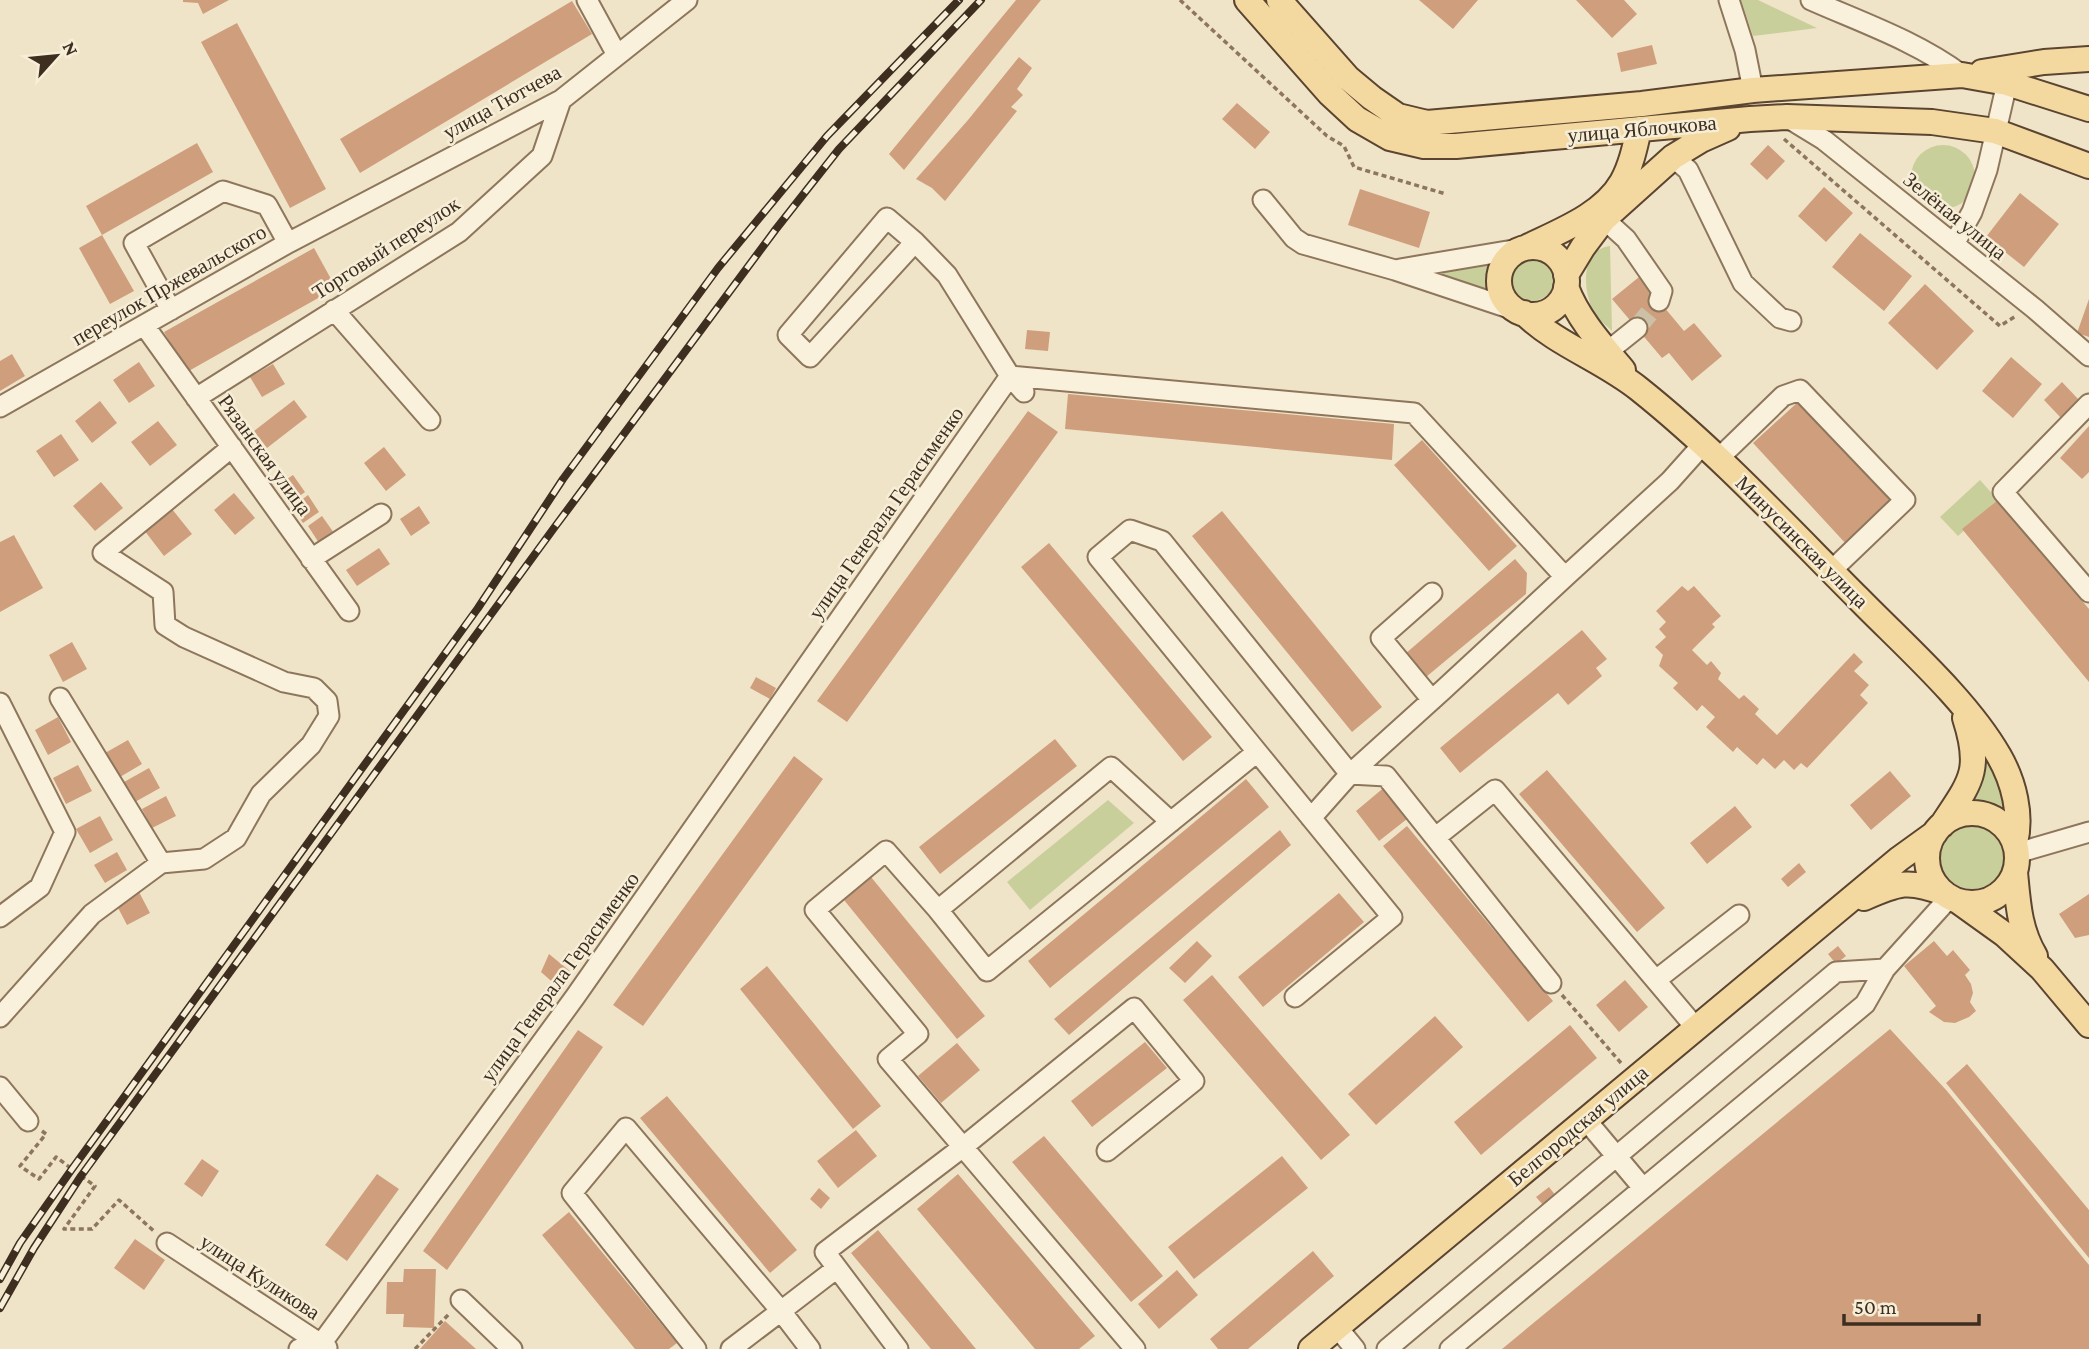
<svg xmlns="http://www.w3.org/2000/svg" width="2089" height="1349" viewBox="0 0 2089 1349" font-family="'Crimson Pro',serif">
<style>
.green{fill:#c9cf9b}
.building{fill:#cf9f7d}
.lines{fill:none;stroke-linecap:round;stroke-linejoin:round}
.minor-tunnel{stroke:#ccc0a6;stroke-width:19;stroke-dasharray:19 10;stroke-linecap:butt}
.minor-casing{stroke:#8d765c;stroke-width:23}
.major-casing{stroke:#5b4430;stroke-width:28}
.path{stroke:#8d765c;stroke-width:3.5;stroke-dasharray:5 3.5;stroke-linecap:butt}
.minor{stroke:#faf1dc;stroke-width:19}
.major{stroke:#f3d9a0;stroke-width:24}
.rail-casing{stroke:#3d2e20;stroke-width:8}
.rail{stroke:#f7eed8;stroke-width:5;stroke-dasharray:16;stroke-linecap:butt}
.labels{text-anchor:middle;stroke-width:5;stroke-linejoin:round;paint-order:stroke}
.street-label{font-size:21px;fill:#3d2e20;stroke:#f7eed8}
</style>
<rect width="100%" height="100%" fill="#f0e4c8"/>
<path class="green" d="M1741,0H1758L1817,28L1753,36Z
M1911 177a32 32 0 1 1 64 0a32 32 0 1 1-64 0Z
M1610,246L1612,331C1607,326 1600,321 1596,316C1583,296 1578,250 1610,246Z
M1510 279a22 22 0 1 1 44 0a22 22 0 1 1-44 0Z
M1498,258C1492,272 1492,281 1497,296L1436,271Z
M1980,480L1998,500L1958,536L1940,517Z
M1993,753L2009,815L1987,803H1963L1982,757Z
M1108,800L1134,823L1030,910L1007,882Z
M1940 857a32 32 0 1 1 64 0a32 32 0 1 1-64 0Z"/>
<path class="building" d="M183,0H229L203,14L198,3L183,2Z
M1016,0H1041L904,170L889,154Z
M1419,0H1478L1453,29Z
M1576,0H1624L1637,14L1612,38Z
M572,1L592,34L360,173L340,139Z
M237,23L326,189L290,208L201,42Z
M1652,45L1657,64L1621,72L1617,53Z
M1019,57L1032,68L1017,89L1023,95L1011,107L1017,111L945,201L932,188L916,179L968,120Z
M1237,103L1270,132L1255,149L1222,119Z
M197,143L213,172L102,235L134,291L110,304L79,248L102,235L86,206Z
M1768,145L1785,161L1767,180L1750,164Z
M1824,187L1853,213L1826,242L1798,216Z
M1360,189L1430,212L1419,248L1348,225Z
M2020,193L2059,224L2024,267L1986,237Z
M1860,233L1912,276L1884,311L1832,267Z
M314,248L336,288L187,372L164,332Z
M1639,277L1684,331L1694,323L1722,356L1692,381L1669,353L1662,358L1612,299Z
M1925,284L1974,331L1937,370L1888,323Z
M2089,299V337L2077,333Z
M1027,330L1050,332L1048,351L1025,349Z
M12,354L25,376L0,391V361Z
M2011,357L2042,384L2013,418L1982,391Z
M139,362L155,386L129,403L113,380Z
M273,364L285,384L262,397L250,377Z
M2062,382L2079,400L2061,418L2044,400Z
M1068,394L1394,424L1392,460L1065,429Z
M294,400L307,417L267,448L254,431Z
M100,401L117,423L92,443L75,421Z
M1799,401L1893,502L1847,545L1753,443Z
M1028,411L1058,432L847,722L817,701Z
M158,421L177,445L150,466L131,442Z
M2089,426V472L2082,479L2060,458Z
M61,434L79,460L54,477L36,451Z
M1422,440L1517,546L1489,571L1394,465Z
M384,447L406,475L386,491L364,463Z
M293,475L305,492L289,504L277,486Z
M101,482L123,508L95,531L73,506Z
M234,493L255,518L235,535L214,510Z
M308,495L319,512L303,523L292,507Z
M1998,500L2089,609V682L1962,529Z
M419,506L430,523L411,536L400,519Z
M172,509L192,534L164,556L144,530Z
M1222,511L1382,707L1352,732L1192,536Z
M322,516L334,533L319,543L308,526Z
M14,535L43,588L0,612V542Z
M1049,543L1212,737L1183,761L1021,567Z
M379,548L390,564L357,586L346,570Z
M1515,559L1527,573L1526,594L1426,677L1405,654Z
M1682,586L1688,591L1694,586L1721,616L1712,624L1715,627L1692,650L1707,665L1711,661L1721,673L1718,679L1739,699L1744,695L1759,709L1755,714L1777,735L1854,653L1863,662L1854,671L1869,685L1860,695L1868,703L1807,768L1801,763L1794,770L1784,760L1775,769L1763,758L1757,765L1737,747L1733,752L1706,727L1715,717L1702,705L1697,711L1673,688L1678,683L1659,666L1663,655L1655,647L1666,637L1659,629L1666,622L1656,611Z
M1582,630L1607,659L1596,668L1602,676L1568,705L1558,693L1460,773L1440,748Z
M72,642L87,669L63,682L49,655Z
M756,677L776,688L770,699L750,688Z
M58,717L71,742L48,755L35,730Z
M1055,739L1077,766L940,874L919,847Z
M128,740L142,764L120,777L105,753Z
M794,756L823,779L643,1026L613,1005Z
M78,765L92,791L66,804L53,778Z
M149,768L160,788L135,802L124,782Z
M1547,770L1665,908L1637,932L1519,794Z
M1890,771L1911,796L1871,830L1850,805Z
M1246,779L1269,807L1050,988L1028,961Z
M1387,785L1407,810L1403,814L1407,819L1379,841L1356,811Z
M166,796L176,816L152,828L142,809Z
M1735,806L1752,827L1707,864L1690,843Z
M100,816L113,840L90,853L76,829Z
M1407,826L1553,1001L1528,1022L1383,846Z
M1280,830L1291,845L1069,1035L1054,1019Z
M117,852L127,870L105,883L94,865Z
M1799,863L1806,872L1788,887L1781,879Z
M871,877L985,1016L957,1039L844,900Z
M139,892L150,913L127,925L116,904Z
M1339,893L1364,922L1263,1007L1238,977Z
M2089,894V935L2075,938L2059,914Z
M1197,941L1212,956L1185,983L1169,968Z
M1934,941L1947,956L1953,950L1970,970L1965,975L1971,984L1973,993L1970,1002L1976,1011L1969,1017L1955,1023L1944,1022L1929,1012L1936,1006L1904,966Z
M1838,946L1846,956L1836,964L1828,954Z
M549,954L571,972L558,987L541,972Z
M767,966L881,1106L853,1129L740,989Z
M1212,975L1350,1135L1321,1160L1183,1000Z
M1625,980L1648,1007L1619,1032L1596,1005Z
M1435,1016L1463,1047L1376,1125L1348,1094Z
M1570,1025L1597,1058L1481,1155L1454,1122Z
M1890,1029L1947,1091L2089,1265V1349H1502Z
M578,1030L603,1047L447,1270L423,1251Z
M1145,1042L1167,1068L1092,1127L1071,1101Z
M957,1043L980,1070L941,1103L918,1076Z
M1967,1064L2089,1210V1258L1946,1083Z
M667,1096L797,1250L770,1273L640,1118Z
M856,1130L877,1156L838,1188L817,1161Z
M1044,1136L1163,1276L1131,1302L1012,1162Z
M1282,1156L1308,1188L1194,1279L1168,1247Z
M202,1159L219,1171L202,1197L184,1184Z
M377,1174L399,1189L347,1261L325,1245Z
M958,1174L1095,1336L1079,1349H1035L917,1209Z
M1549,1187L1556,1196L1544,1206L1536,1197Z
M819,1188L830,1198L821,1209L810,1199Z
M569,1212L677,1343L669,1349H635L542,1235Z
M878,1230L976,1349H931L851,1253Z
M135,1239L165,1260L144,1290L114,1268Z
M1313,1251L1334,1276L1248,1349H1218L1210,1339Z
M404,1269H436L434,1328L403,1327L404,1314H386L387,1282H403Z
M1177,1270L1198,1295L1159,1329L1138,1304Z
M445,1321L476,1349H420Z"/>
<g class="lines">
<path class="minor-tunnel" d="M1637,328L1659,301"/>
<g class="minor-casing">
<path id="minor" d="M587,0L617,55
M1729,0L1745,50L1753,90
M1811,0C1863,23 1916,41 1962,75
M1788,118L1824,140L2035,309L2089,356
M1673,157L1688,170L1743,283L1780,318L1791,321
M1263,200L1294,238L1303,244L1395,270L1515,310
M1604,219L1626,239L1662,291L1659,301
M915,242L810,357L788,335L887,218L915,242L947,275L1010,376L1024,392
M1954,244L1972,212L1987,170L2007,83
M1400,269L1519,249
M171,310L134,243L223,191L267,205L288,243
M334,310L430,420
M144,325L349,611
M1607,352L1637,328
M196,398L459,232L542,156L561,100
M2089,404L2003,492L2089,592
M0,407L288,243L561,100L687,0
M1719,458L1783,396L1800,390L1905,500L1831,571
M311,559L381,514
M60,698L161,863
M1432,700L1381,638L1432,593
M0,703L65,832L40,887L0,917
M1171,822L1111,767L938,910L987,971L1257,752
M1436,837L1495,790L1696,1028
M2017,853L2089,832
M161,863L204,859L236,838L261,794L311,745L329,716L327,701L314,688L284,682L184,637L165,625L163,592L103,553L232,447
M938,910L886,851L815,910L918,1034L888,1059L1135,1349
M1656,980L1739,915
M1551,983L1386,776L1350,774L1443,690L1565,577
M1295,997L1392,917L1098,557L1130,530L1162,541L1350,774L1311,818
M0,1017L92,914L161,863
M0,1087L28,1121
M1586,1120L1643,1188
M167,1243L327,1348
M461,1300L512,1349
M1337,1327L1355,1349
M299,1349L321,1344L575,997L1010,376L1414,413L1565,577L1670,481L1704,443
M696,1349L572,1193L626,1128L781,1311L731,1349
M810,1349L781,1311L837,1268
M898,1349L825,1252L963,1147L1134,1008L1194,1081L1107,1151
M1387,1349L1836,972L1885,969L1950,897
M1450,1349L1865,1004L1885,969"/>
</g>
<g class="major-casing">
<path id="major" d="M1247,0L1330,94L1357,119L1390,138L1424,146H1456L1750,119L1787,117L1932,122L1995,131L2089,166
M1279,0L1348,78L1372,98L1398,116L1427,123L1642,104L1753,90L1962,75L2007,83L2089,109
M1982,72L2044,62L2089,59
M1527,247C1560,231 1603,215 1622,182C1631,166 1635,147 1639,129
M1499 281a34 34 0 1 1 68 0a34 34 0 1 1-68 0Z
M1566,275L1583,247L1604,219L1673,157L1701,140L1728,128
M1566,287C1578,319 1601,344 1623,370
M1524,313C1557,345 1603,360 1639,389C1718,452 1787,527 1858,598C1904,645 1967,700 1999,756C2014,782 2022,815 2015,843
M1927 858a45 45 0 1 1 90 0a45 45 0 1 1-90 0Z
M1942,825C1971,781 1982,771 1965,718
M2015,872C2018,903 2019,929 2035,956
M1864,898C1898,883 1908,879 1944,893
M1958,901L2004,934L2042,969L2089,1025
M1311,1349L1899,859L1935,833"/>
</g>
<path class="path" d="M1180,0L1327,136L1344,146L1354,167L1446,194
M1784,139L2000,326L2016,316
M1562,995L1621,1063
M42,1131L46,1134L20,1166L39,1179L56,1157L72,1169
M81,1176L95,1186L64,1229H92L119,1200L155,1232
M415,1349L450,1313"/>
<use href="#minor" class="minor"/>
<use href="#major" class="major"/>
<g class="rail-casing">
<path id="rail" d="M0,1279L20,1243L72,1169L478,608L563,479L718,268L827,136L959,0
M0,1308L34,1248L81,1176L554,528L776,229L839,149L981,0"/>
</g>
<use href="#rail" class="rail"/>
</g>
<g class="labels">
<g class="street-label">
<text transform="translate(502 102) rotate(-29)" y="7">улица Тютчева</text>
<text transform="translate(1642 129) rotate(-5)" y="7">улица Яблочкова</text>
<text transform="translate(1955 216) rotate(39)" y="7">Зелёная улица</text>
<text transform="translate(386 248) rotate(-33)" y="7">Торговый переулок</text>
<text transform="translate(169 285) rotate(-30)" y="7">переулок Пржевальского</text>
<text transform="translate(265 455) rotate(54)" y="7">Рязанская улица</text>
<text transform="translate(886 513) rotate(-55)" y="7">улица Генерала Герасименко</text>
<text transform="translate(1802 542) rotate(45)" y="7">Минусинская улица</text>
<text transform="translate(560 977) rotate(-54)" y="7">улица Генерала Герасименко</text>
<text transform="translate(1578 1126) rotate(-40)" y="7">Белгородская улица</text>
<text transform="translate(260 1277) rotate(33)" y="7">улица Куликова</text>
</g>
</g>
<g transform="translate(56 56) rotate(63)" stroke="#f7eed8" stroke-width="5" paint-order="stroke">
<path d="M0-5L12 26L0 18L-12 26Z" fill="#3d2e20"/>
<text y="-10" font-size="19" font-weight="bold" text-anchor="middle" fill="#3d2e20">N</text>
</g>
<path d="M1844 1314v10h135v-10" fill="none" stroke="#3d2e20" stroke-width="3.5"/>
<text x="1854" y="1314" font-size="21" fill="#3d2e20" stroke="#f7eed8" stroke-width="5" paint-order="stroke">50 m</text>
</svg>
